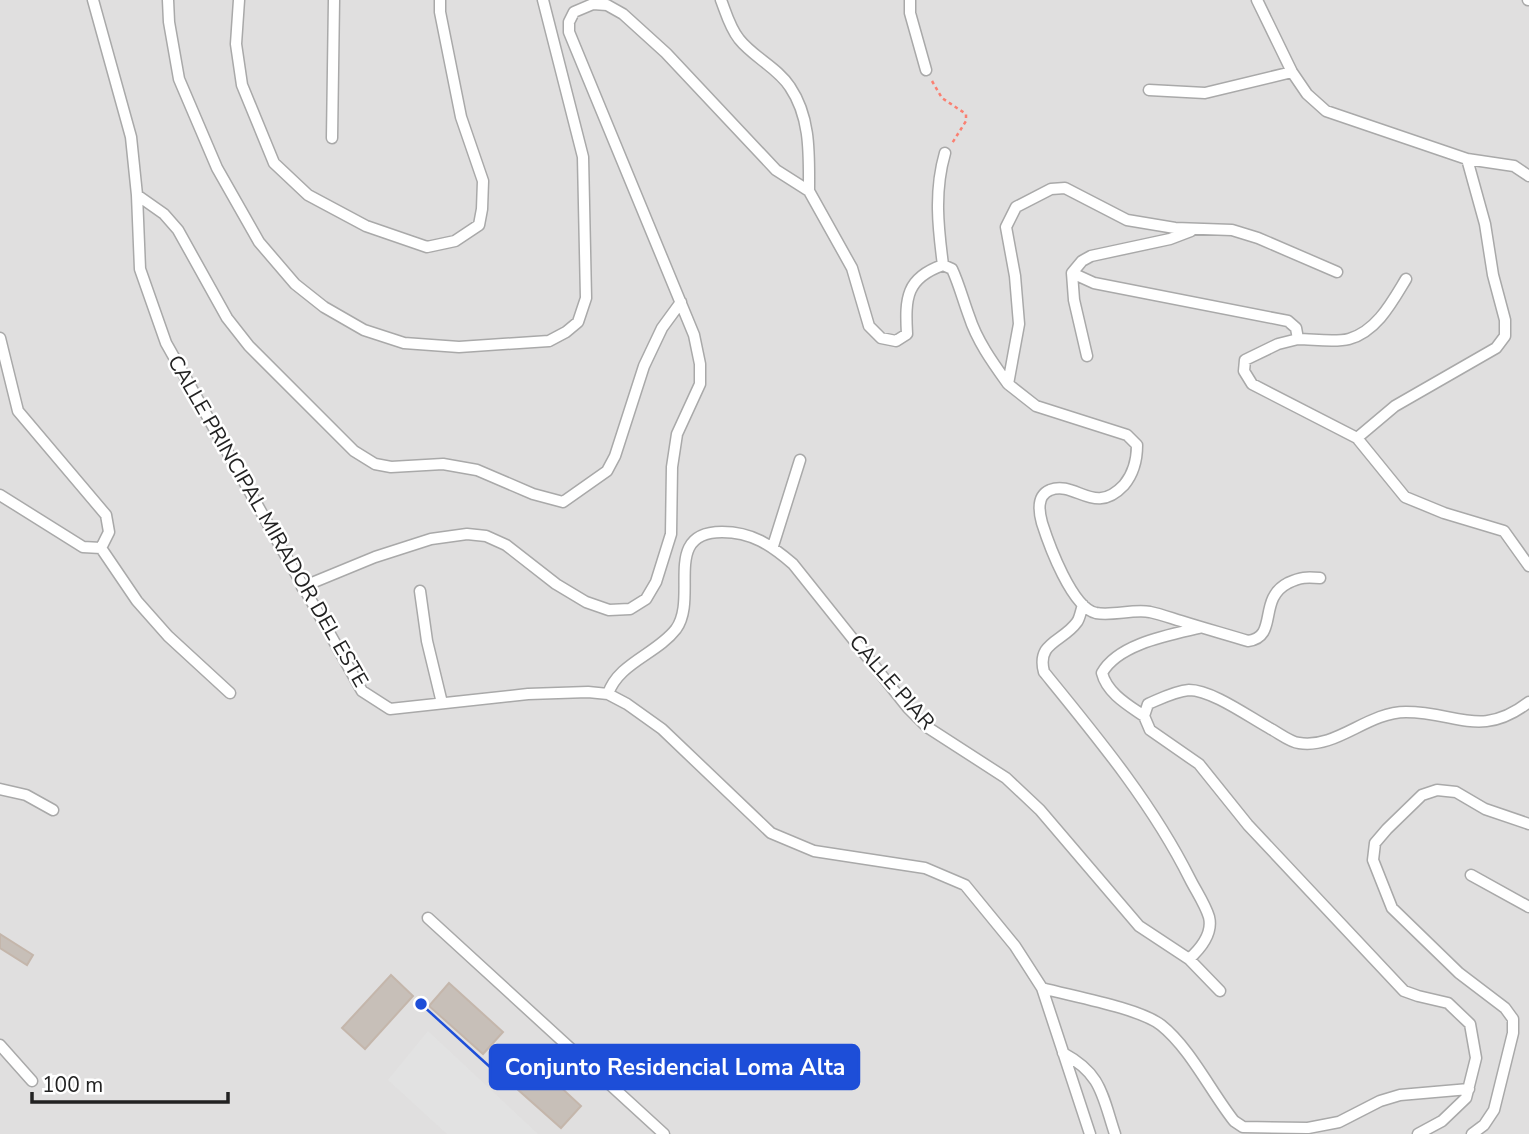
<svg xmlns="http://www.w3.org/2000/svg" width="1529" height="1134" viewBox="0 0 1529 1134" font-family="'Nunito Sans',sans-serif">
<style>
.residential{fill:#e0dfdf}
.parking{fill:#e2e2e2}
.building{fill:#c7bfb8;stroke:#c4b6ab;stroke-width:2}
.lines{fill:none;stroke-linecap:round;stroke-linejoin:round}
.minor-casing{stroke:#a9a9a9;stroke-width:13}
.path{stroke:#fa8072;stroke-width:2.5;stroke-dasharray:3.5 3.5;stroke-linecap:butt}
.minor{stroke:#fff;stroke-width:10}
.labels{text-anchor:middle;stroke-width:5;stroke-linejoin:round;paint-order:stroke}
.street-label{font-size:21px;fill:#222;stroke:#fff}
.leader{fill:none;stroke:#1d4ed8;stroke-width:2.5}
.callout-dot{fill:#1d4ed8;stroke:#fff;stroke-width:2.5}
.callout{fill:#1d4ed8;stroke:#1d4ed8;stroke-width:2.5}
.callout-label{font-size:23px;text-anchor:middle;font-weight:bold;fill:#fff}
</style>
<rect width="100%" height="100%" fill="#f2efe9"/>
<path class="residential" d="M0,0H1529V1134H0Z"/>
<path class="parking" d="M428,1031L538,1134H447L388,1080Z"/>
<path class="building" d="M0,934L33,955L27,965L0,948Z
M391,975L413,996L365,1049L342,1028Z
M449,983L503,1032L483,1054L429,1006Z
M528,1057L581,1106L561,1128L507,1080Z"/>
<g class="lines">
<g class="minor-casing">
<path id="minor" d="M93,0L131,137L137,195L140,269L166,343L362,691L390,709L528,694L588,692L608,694L627,704L662,729L771,833L814,851L925,868L965,885L1015,946L1042,988L1090,1134
M168,0L169,22L179,79L217,168L259,242L295,284L324,307L364,330L404,343L459,347L549,341L566,332L578,322L586,298L583,157L543,0
M239,0L236,44L242,85L274,163L308,195L366,226L427,247L455,241L479,225L482,209L483,181L461,117L440,12V0
M910,0V13L926,70
M1257,0L1292,72L1307,94L1326,111L1467,159L1514,166L1529,176
M1528,0H1529
M1149,90L1205,93L1292,72
M332,138L334,0
M809,191L852,268L869,326L881,338L896,341L907,334C905,298 906,278 943,265L952,269C959,284 963,300 969,316C977,341 993,363 1008,384L1019,324L1015,276L1006,227L1016,207L1051,189L1065,188L1127,220L1175,228L1232,230L1258,238L1337,272
M137,195L164,214L178,230L227,318L249,346L354,451L375,464L391,467L443,464L477,470L533,494L563,502L607,471L615,456L644,366L662,328L681,302
M1191,231L1170,239L1091,256L1082,261L1072,273L1094,283L1288,321L1296,328L1298,339L1278,344L1245,360L1244,371L1252,384L1357,438L1405,497L1444,513L1504,531L1529,566
M943,265C938,227 934,191 945,153
M1072,273L1074,300L1087,356
M0,338L18,411L106,515L109,532L101,548
M1298,339C1313,339 1334,343 1349,339C1377,331 1392,302 1406,279
M1008,384L1036,406L1127,435L1137,445C1137,460 1134,473 1124,485C1094,517 1076,480 1050,490C1036,496 1039,512 1042,523C1049,545 1072,608 1096,613C1113,616 1133,609 1150,612C1160,614 1171,618 1181,621C1203,628 1225,634 1248,641C1279,637 1257,599 1288,583C1301,577 1306,577 1320,578
M1357,438L1395,406L1496,348L1505,336V320L1493,275L1485,224L1467,159
M0,495L83,547L101,548
M773,546L800,460
M101,548L137,601L168,636L230,693
M302,587L375,557L431,539L467,534L486,536L506,545L556,584L586,602L609,610L630,609L646,599L656,582L671,534L672,467L677,434L700,384V364L694,335L569,32V22L574,12L593,4L607,5L623,14L666,53L776,170L809,191C809,155 811,118 790,87C778,68 753,57 739,39C730,28 726,13 721,0
M420,591L427,641L442,703
M1083,605C1081,610 1080,618 1077,622C1063,642 1036,642 1044,672C1097,737 1152,803 1190,879C1196,891 1205,904 1209,917C1213,933 1200,949 1189,959
M608,694C618,663 657,654 676,629C699,597 661,532 722,532C752,532 771,545 793,564L908,708L927,727L1006,778L1040,810L1139,926L1189,959L1220,991
M1144,716C1128,705 1107,693 1102,673C1118,644 1169,635 1199,628
M0,789L26,795L53,810
M1471,875L1529,907
M428,918L664,1134
M1042,988C1071,996 1139,1008 1161,1025C1190,1048 1211,1092 1234,1121L1243,1127L1308,1128L1339,1122L1380,1101L1400,1095L1469,1089
M0,1045L32,1081
M1063,1053C1102,1074 1102,1095 1115,1134
M1418,1134L1442,1121L1466,1098L1476,1058L1470,1024L1448,1003L1418,996L1404,991L1248,825L1199,764L1150,730L1144,716L1148,704C1160,699 1175,691 1189,690C1212,690 1249,717 1271,729C1279,733 1290,742 1299,743C1337,749 1367,712 1406,712C1457,712 1481,739 1529,702
M1472,1134L1484,1125L1494,1110L1513,1033V1019L1505,1008L1459,973L1392,908L1373,860L1375,843L1387,829L1422,795L1437,790L1456,792L1485,809L1529,824"/>
</g>
<path class="path" d="M932,81L942,98L966,114V121L951,145"/>
<use href="#minor" class="minor"/>
</g>
<g class="labels">
<g class="street-label">
<text transform="translate(268 521) rotate(60)" y="7">CALLE PRINCIPAL MIRADOR DEL ESTE</text>
<text transform="translate(892 682) rotate(49)" y="7">CALLE PIAR</text>
</g>
</g>
<path class="leader" d="M421 1004L490 1067"/>
<circle class="callout-dot" cx="421" cy="1004" r="7"/>
<rect class="callout" x="490" y="1045" width="369" height="44" rx="7"/>
<g class="callout-label">
<text x="675" y="1075">Conjunto Residencial Loma Alta</text>
</g>
<path d="M32 1092v10h196v-10" fill="none" stroke="#222222" stroke-width="3.5"/>
<text x="42" y="1092" font-size="21" fill="#222222" stroke="#ffffff" stroke-width="5" paint-order="stroke">100 m</text>
</svg>
